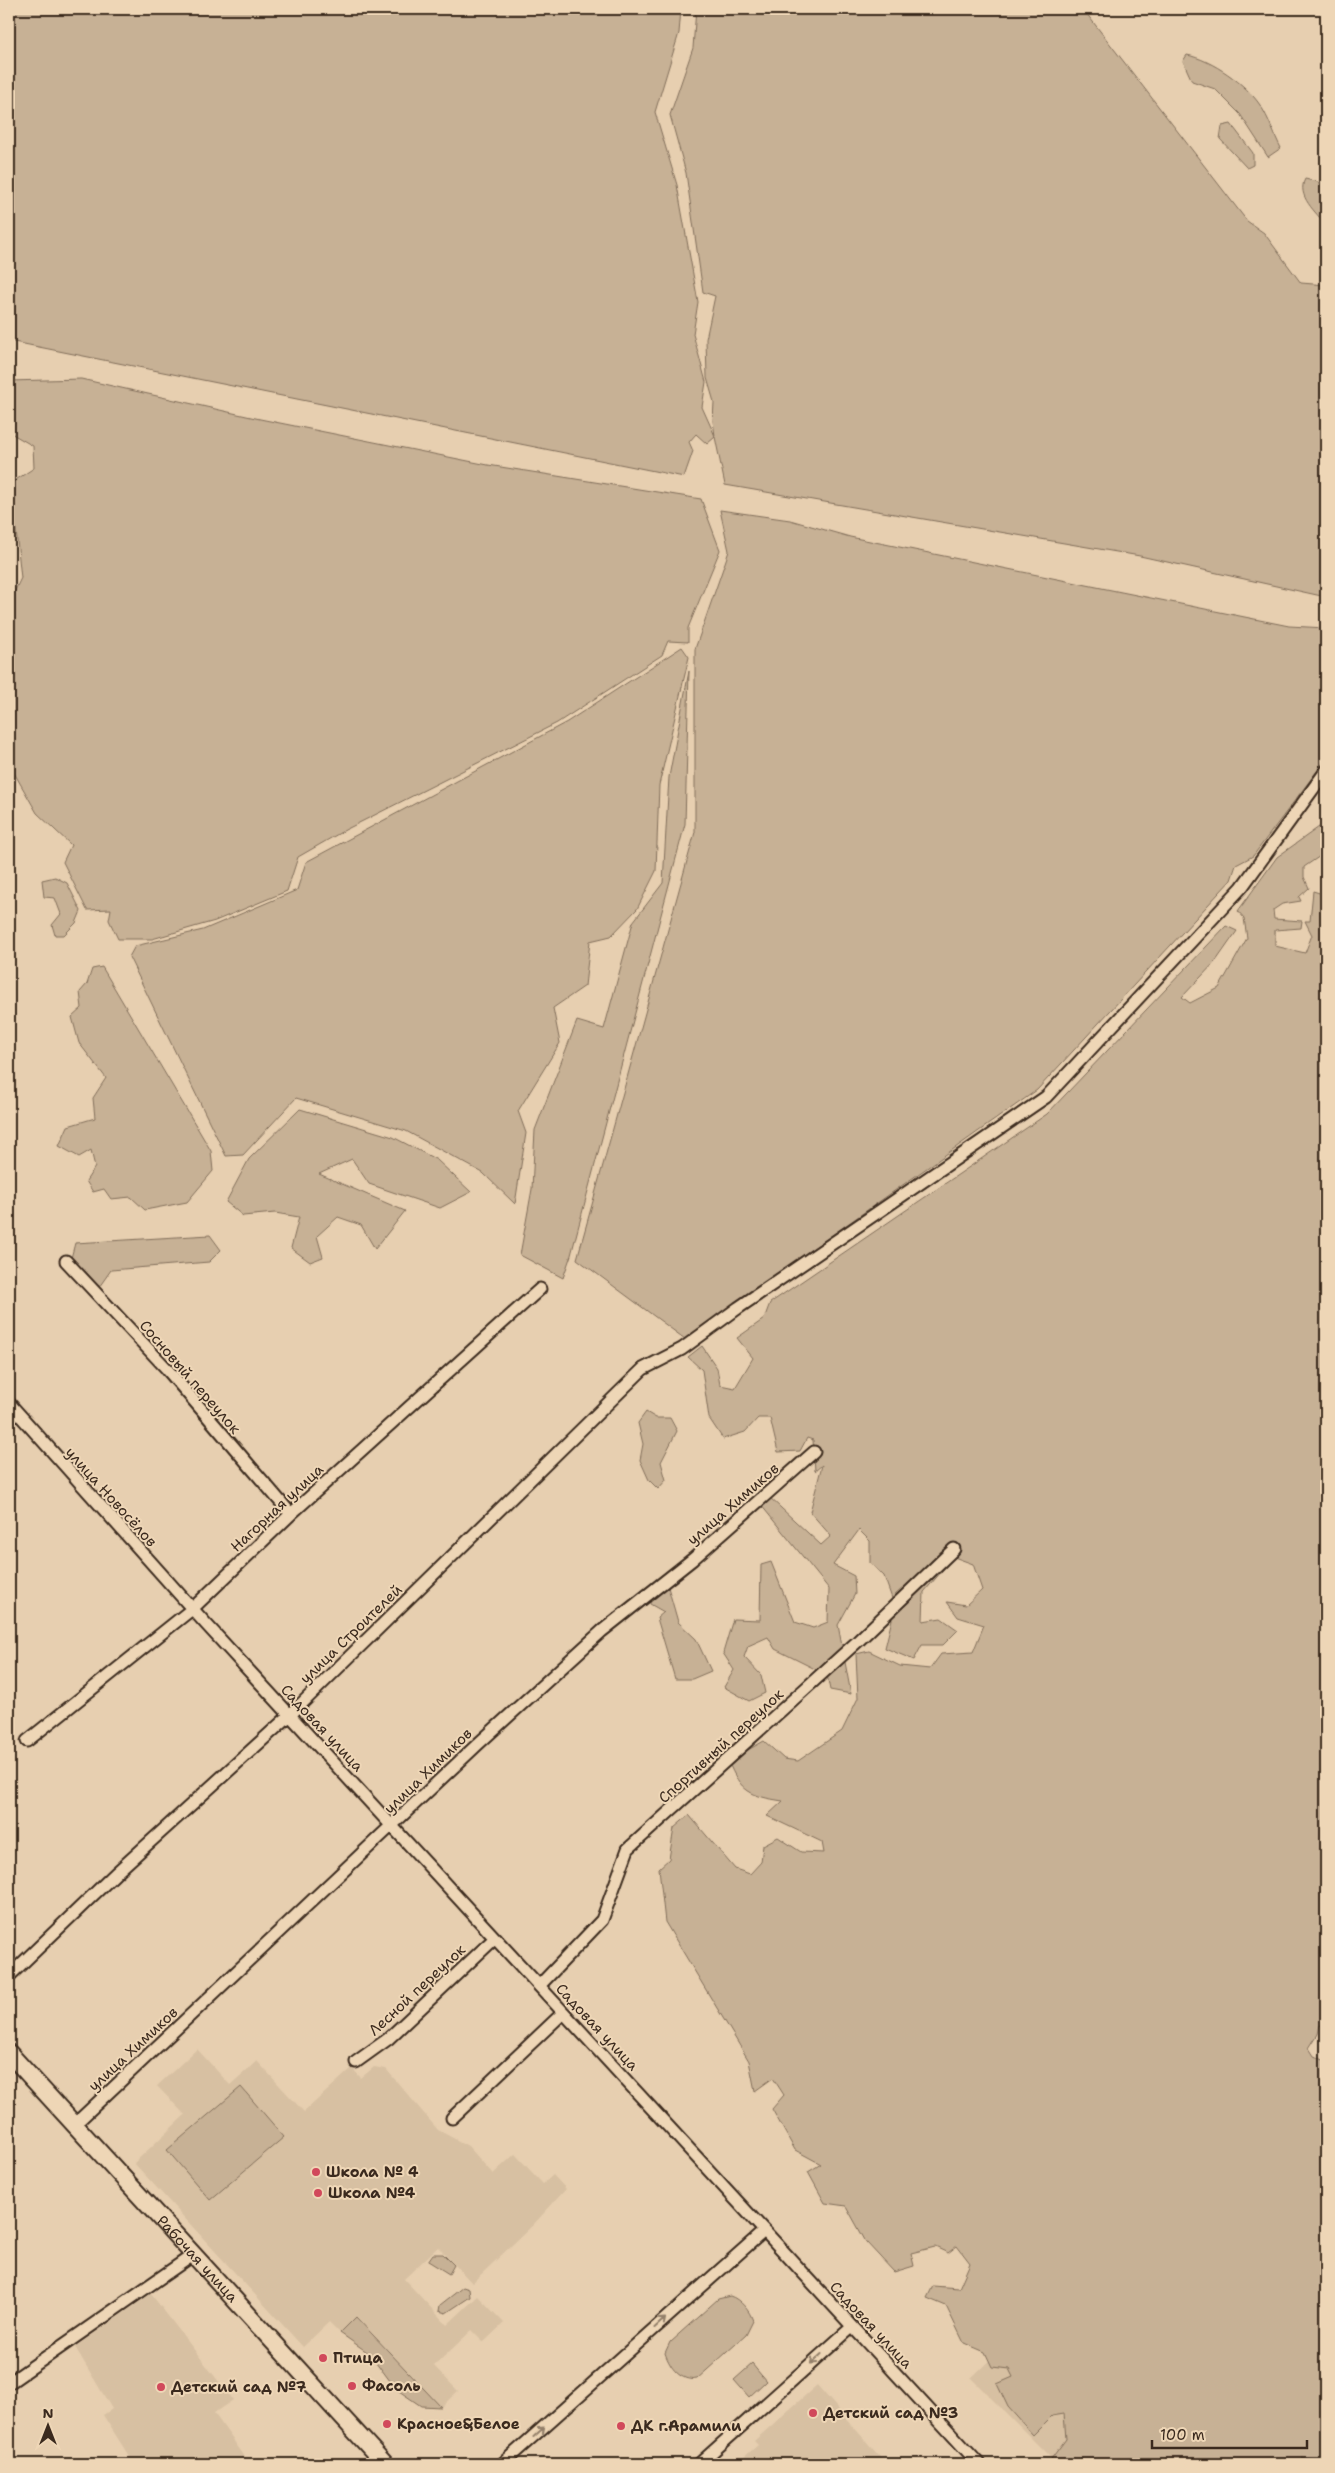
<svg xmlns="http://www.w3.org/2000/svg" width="1335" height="2473" viewBox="0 0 1335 2473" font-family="'Shantell Sans',sans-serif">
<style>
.built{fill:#d7c0a2}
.green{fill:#c7b195;stroke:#816e5a}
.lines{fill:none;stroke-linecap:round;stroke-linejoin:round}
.minor-casing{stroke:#3b2a1e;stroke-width:15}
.secondary-casing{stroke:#3b2a1e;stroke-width:20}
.minor{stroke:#eed6b6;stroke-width:11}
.secondary{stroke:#eed6b6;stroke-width:16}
.oneway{stroke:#94806a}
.poi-dot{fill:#d1495b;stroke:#eed6b6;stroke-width:2}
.labels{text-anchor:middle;stroke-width:4;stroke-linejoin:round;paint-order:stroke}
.street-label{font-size:15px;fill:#3b2a1e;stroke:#eed6b6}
.poi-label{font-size:15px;font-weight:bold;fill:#3b2a1e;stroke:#eed6b6;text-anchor:start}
</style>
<rect width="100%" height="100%" fill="#e7cfb0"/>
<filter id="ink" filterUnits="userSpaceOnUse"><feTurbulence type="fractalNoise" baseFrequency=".02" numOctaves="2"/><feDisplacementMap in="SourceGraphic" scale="10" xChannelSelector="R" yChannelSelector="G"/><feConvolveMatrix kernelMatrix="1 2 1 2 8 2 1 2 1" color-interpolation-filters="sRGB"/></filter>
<g filter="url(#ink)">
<path class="built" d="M197,2049L230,2085L257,2061L304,2112L352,2068L361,2078L374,2067L386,2069L438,2130L468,2146L493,2174L515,2154L543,2184L553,2175L566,2189L533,2225L472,2283L438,2247L404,2279L447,2325L478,2296L504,2323L484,2342L472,2330L434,2366L458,2391L441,2407L357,2317L340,2333L329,2322L303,2347L134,2163L185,2115L157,2086Z
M151,2294L233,2400L214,2413L250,2464H203L196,2456L184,2464H134L103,2415L112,2409L75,2347Z
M998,2352L1113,2464H1057L971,2378Z
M817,2385L886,2464H736L758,2445L754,2441Z"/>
<path class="green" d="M9,9H681L679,33L655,112L677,185L698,302L693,334L706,382L702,407L715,436L713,421L714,402L707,378L706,339L715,296L703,292L686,173L670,115L693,48L696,9H1083L1247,221L1264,233L1301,283L1326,285V597L1140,556L725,485L715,437L707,444L696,434L689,442L693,451L684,477L9,341Z
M1187,55C1212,60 1246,84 1260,105C1269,118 1274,135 1281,148L1268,157L1240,114L1215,89L1192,81L1183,61Z
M1231,124L1253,153V165L1247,168L1220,139L1222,126Z
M1305,179L1318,182L1326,194V225C1316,212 1296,196 1305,179Z
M81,379L260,419L488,465L701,499L720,550L688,628V642L668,641L662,655L557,723L345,830L298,857L287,891L215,921L152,939H118L109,920L111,909L87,910L63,862L71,845L37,813L9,764V603L21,578L11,483L34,468L33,446L9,432V381Z
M720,510L790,520L850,537L1289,626L1326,628V759L1253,856L1236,865L1231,880L1037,1090L685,1339L577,1259L695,832V649L729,551Z
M682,647L689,657L659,785L656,871L637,909L611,936L590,941L585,986L553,1008L560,1043L518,1111L526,1133L515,1204L483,1173L406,1131L296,1098L243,1155L226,1156L129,957L135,946L203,930L297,890L306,862L567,722Z
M689,671L685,824L571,1255L563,1278L520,1255L532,1189L535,1130L577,1021L604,1029L633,922L663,883L669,777Z
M1326,822V852L1304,867V877L1309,888L1299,897L1301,901L1282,904L1273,910L1274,919L1302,921L1301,928L1275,930V946L1305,953L1312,935L1305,921H1310L1313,891L1326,895V2026L1320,2025L1318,2034L1309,2048L1314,2056L1326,2061V2463L1302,2458L1310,2464H1057L1051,2459L1066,2439L1064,2414L1052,2416L1033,2435L1008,2407L997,2384L1013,2377L1009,2369L992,2367L985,2352L964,2343L946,2306L927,2298L933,2286L959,2288L970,2263L957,2246L948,2253L935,2247L911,2253L914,2266L894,2272L866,2242L846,2206L825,2203L808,2172L821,2164L795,2150L772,2109L784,2095L773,2078L755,2091L749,2061L665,1922L659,1868L669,1859L674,1828L689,1815L735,1869L750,1874L761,1862L763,1845L778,1837L801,1852L824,1853L822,1842L767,1816L783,1801C750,1796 741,1792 728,1761L764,1741L784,1759L798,1761L842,1731L858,1698L856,1654L869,1651L900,1666L930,1669L941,1654L973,1652L984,1625L958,1617L947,1602L966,1605L982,1590L973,1564L954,1557L924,1592L923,1621L941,1618L958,1630L943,1645H922L914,1660L885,1648L895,1607L884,1576L870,1563V1541L859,1530L833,1565L854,1576L855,1594L838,1625L851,1694L830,1690L827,1675L775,1649L768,1637L748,1646L744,1657L761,1675L765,1693L749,1701L724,1687L734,1670L723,1653L733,1619L760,1620L761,1565L771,1562L795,1622L813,1628L828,1622L829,1589L761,1505L768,1496L821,1545L831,1536L810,1512L822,1465L815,1471L813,1440L807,1438L800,1451L778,1452L770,1418H758L745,1432L723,1439L709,1418L702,1370L688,1357L702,1346L717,1368L720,1385L735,1388L753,1358L737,1338L764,1319L770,1303L1047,1114L1226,926L1237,931L1216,961L1182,997L1190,1003L1219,988L1247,938L1244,918L1238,911L1277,857Z
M55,877L67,883L81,911L76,923L64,935H55L52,925L61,914L55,898L44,897L42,880Z
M102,967L211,1151L213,1171L187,1202L145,1210L131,1197L111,1199L104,1189L93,1192L86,1181L95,1167L91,1150L79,1157L59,1146L68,1126L95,1118L93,1098L106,1078L79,1043L72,1017L82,1008L80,992L87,984L92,969Z
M300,1109L393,1137L437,1160L471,1192L440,1208L369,1184L352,1159L319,1174L405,1211L375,1249L361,1225L338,1217L317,1236L323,1257L310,1262L291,1248L299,1217L275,1213L243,1216L226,1202L249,1159Z
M210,1235L221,1250L209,1262L111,1270L97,1290L70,1262L75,1243Z
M646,1412L656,1418H670L677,1431L661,1462L666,1480L658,1489L649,1480L640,1460L643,1444L638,1423Z
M652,1586L668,1587L678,1622L696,1639L711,1671L692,1679H675L657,1618L664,1612L650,1604Z
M241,2087L284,2137L210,2200L167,2150Z
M433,2254H443L454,2265L449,2274L428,2261Z
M463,2287L469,2289L470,2297L446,2313L439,2311L440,2305Z
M730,2296C740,2299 750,2311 753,2321L746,2335L697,2379C681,2382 670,2368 665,2353L670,2342L718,2299Z
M356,2317L441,2407L421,2406L396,2389L370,2354L340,2333Z
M752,2364L766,2381L749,2397L734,2380Z"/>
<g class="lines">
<g class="minor-casing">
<path id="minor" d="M66,1261L166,1368L291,1514
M9,1403L206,1624L979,2464
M27,1741L192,1609L291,1514L540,1289
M9,1976L117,1872L290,1715L643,1369L682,1349L738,1308L1046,1097L1242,887L1326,771
M539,1986L602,1920L628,1849L858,1641L954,1549
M356,2062L388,2039L495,1938
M452,2118L563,2013
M74,2125L478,1744L602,1631L693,1559L814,1452
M9,2383L193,2255
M502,2464L764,2231
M699,2464L852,2327"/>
</g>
<g class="secondary-casing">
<g id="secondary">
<path id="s1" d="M9,2053L385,2464"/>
</g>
</g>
<use href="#minor" class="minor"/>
<use href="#secondary" class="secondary"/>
</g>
<defs><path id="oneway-shaft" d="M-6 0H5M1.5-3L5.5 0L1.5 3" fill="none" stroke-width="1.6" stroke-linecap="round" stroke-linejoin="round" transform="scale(1.25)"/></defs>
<g class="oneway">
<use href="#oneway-shaft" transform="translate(660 2323) rotate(-42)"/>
<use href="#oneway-shaft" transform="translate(816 2359) rotate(138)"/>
<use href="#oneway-shaft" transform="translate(539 2432) rotate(-42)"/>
</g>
</g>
<g class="poi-dot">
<circle cx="316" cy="2172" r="5"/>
<circle cx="318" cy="2193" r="5"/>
<circle cx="323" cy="2358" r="5"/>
<circle cx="352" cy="2386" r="5"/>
<circle cx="161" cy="2387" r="5"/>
<circle cx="813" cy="2413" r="5"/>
<circle cx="387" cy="2424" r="5"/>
<circle cx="621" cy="2426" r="5"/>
</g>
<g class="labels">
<g class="street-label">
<text transform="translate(190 1377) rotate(49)" y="5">Сосновый переулок</text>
<text transform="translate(111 1497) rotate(48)" y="5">улица Новосёлов</text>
<text transform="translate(733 1504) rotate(-41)" y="5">улица Химиков</text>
<text transform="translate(277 1508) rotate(-43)" y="5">Нагорная улица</text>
<text transform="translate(351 1634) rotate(-44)" y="5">улица Строителей</text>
<text transform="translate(322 1728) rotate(47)" y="5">Садовая улица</text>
<text transform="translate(721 1746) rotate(-42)" y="5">Спортивный переулок</text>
<text transform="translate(428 1771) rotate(-44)" y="5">улица Химиков</text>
<text transform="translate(417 1990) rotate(-43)" y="5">Лесной переулок</text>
<text transform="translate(597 2027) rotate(47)" y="5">Садовая улица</text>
<text transform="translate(133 2049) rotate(-43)" y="5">улица Химиков</text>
<text dy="5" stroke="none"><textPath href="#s1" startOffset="279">Рабочая улица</textPath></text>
<text transform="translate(871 2325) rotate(47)" y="5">Садовая улица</text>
</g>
<g class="poi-label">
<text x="326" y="2177">Школа № 4</text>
<text x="328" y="2198">Школа №4</text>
<text x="333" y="2363">Птица</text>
<text x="362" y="2391">Фасоль</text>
<text x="171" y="2392">Детский сад №7</text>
<text x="823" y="2418">Детский сад №3</text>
<text x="397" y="2429">Красное&amp;Белое</text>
<text x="631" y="2431">ДК г.Арамили</text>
</g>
</g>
<rect width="1335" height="2473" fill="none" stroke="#eed6b6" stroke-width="30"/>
<rect x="15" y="15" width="1305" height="2443" fill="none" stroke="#3b2a1e" stroke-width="2" filter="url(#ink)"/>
<g transform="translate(48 2426)" stroke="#eed6b6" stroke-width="4" paint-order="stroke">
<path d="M0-4L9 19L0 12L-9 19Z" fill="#3b2a1e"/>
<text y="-8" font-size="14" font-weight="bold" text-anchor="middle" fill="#3b2a1e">N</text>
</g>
<path d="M1152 2440v8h155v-8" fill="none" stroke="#3b2a1e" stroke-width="2.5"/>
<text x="1160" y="2440" font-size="15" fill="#3b2a1e" stroke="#eed6b6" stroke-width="4" paint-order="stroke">100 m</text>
</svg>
